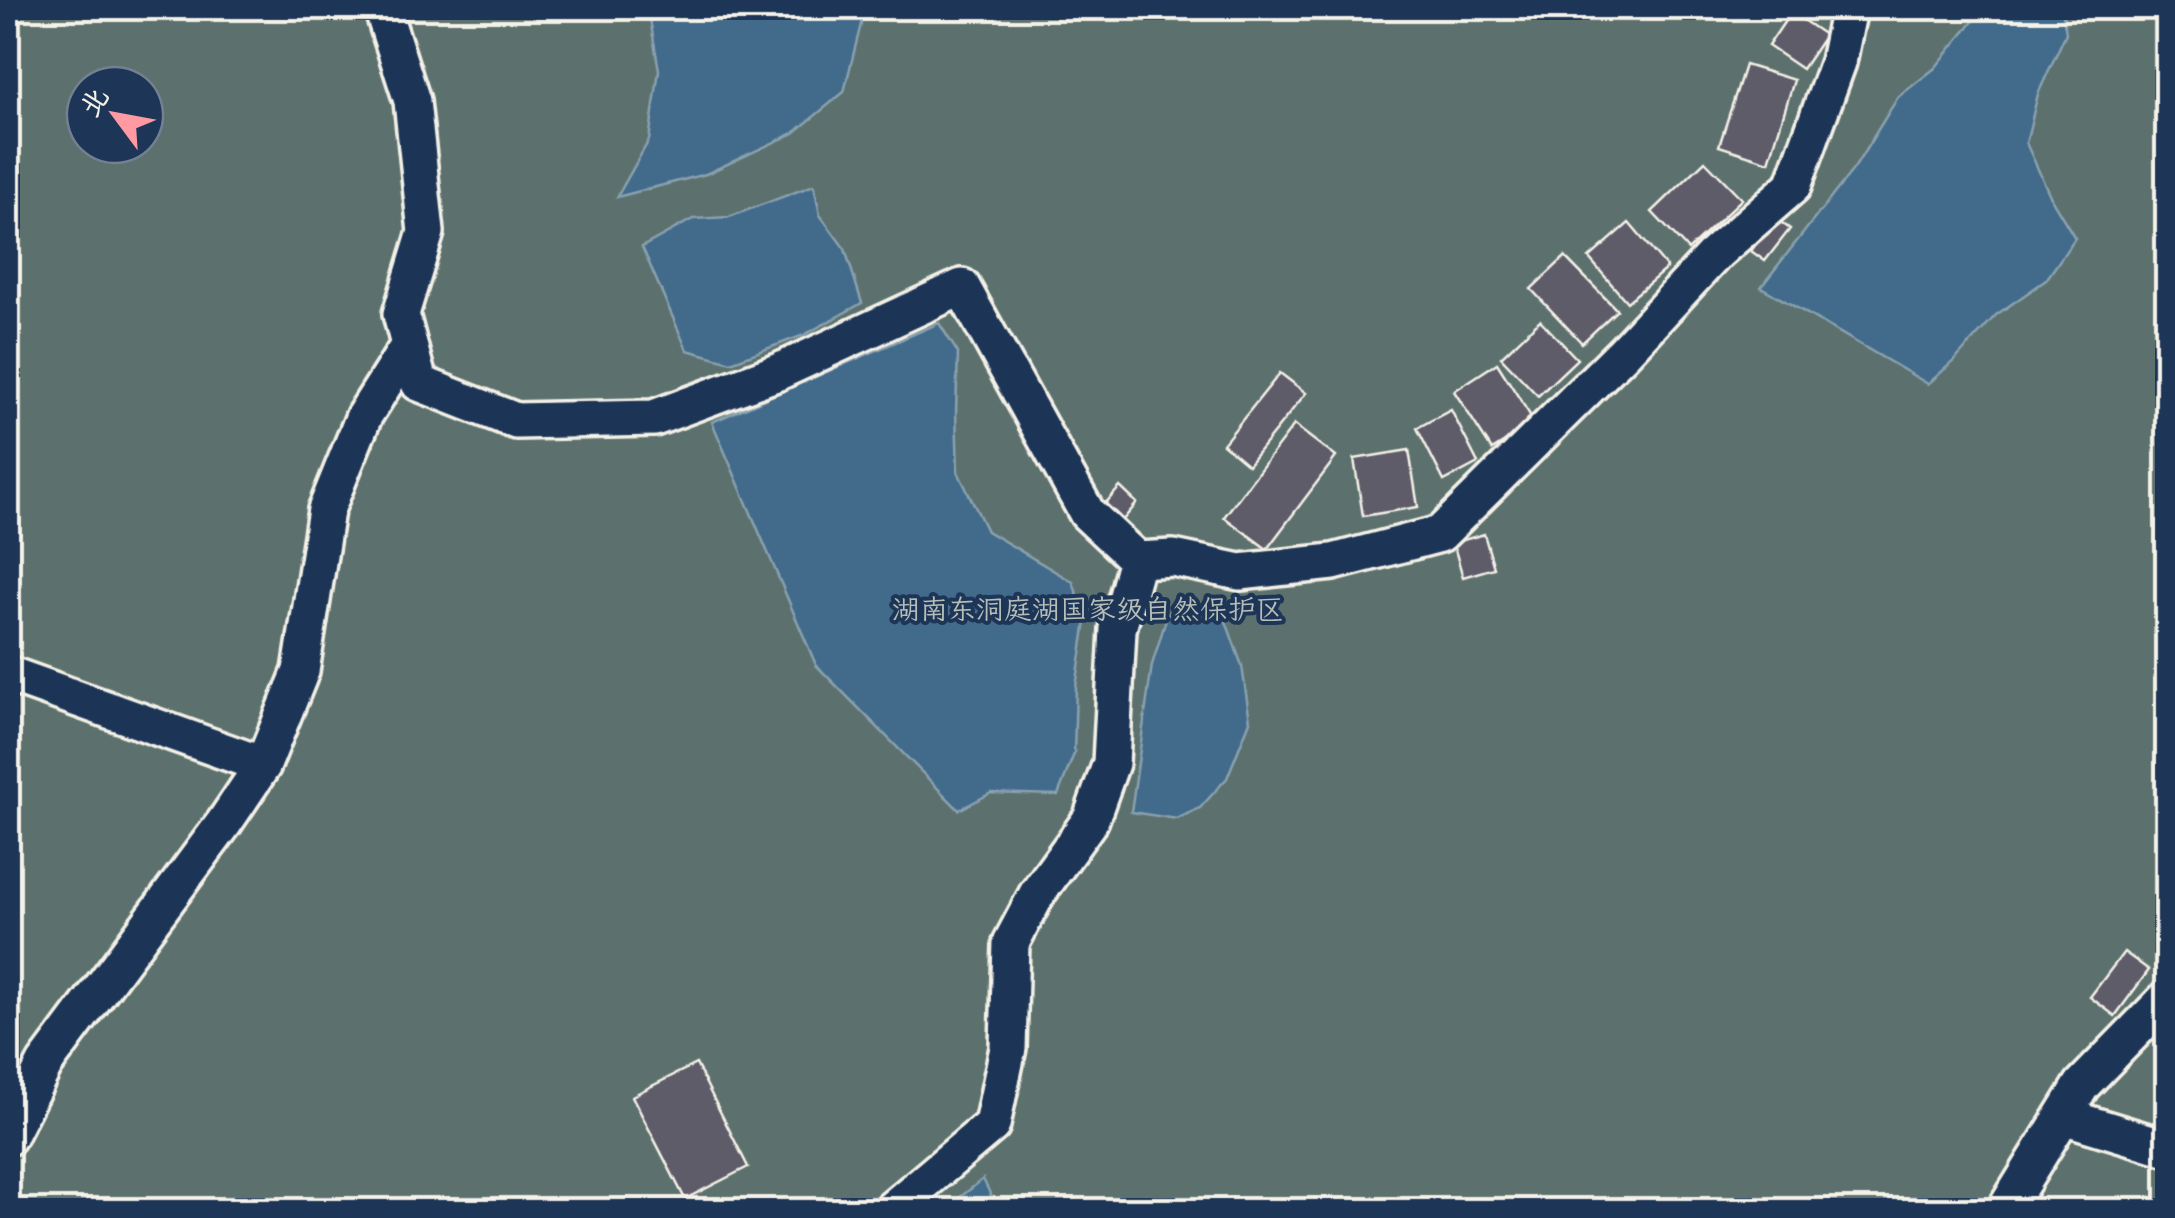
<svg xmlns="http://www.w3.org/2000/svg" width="2175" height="1218" viewBox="0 0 2175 1218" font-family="'Balsamiq Sans','LXGW WenKai TC',sans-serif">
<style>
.green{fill:#5c716d;stroke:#a8b1aa;stroke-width:2.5;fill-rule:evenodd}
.water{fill:#426b8a;stroke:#89a1b0;stroke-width:2.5}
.building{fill:#5f5c6b;stroke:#f4f1e8;stroke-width:2.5}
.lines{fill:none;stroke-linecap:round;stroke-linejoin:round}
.minor-casing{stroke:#f4f1e8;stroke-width:42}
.minor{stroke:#1d3557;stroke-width:35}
.labels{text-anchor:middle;stroke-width:8;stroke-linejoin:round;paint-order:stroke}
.park-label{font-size:28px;fill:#b7beb7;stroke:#1d3557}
</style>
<rect width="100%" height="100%" fill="#2a3d5b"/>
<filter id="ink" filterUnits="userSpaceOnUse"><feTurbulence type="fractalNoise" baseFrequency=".01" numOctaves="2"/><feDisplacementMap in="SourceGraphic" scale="20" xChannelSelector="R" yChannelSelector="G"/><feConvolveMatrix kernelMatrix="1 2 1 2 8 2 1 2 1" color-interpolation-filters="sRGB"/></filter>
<g filter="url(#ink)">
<path class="green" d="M8,8H2167V1210H8ZM85,85H145V145H85Z"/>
<path class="water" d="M648,8H865L844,92L794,133L706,174L617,197L649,140L659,70Z
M1984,8H2062L2066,33L2038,94L2026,143L2052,200L2075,238L2046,280L1996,315L1955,360L1928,384L1761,287L1855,167L1898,97L1935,68Z
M814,185L820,215L845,249L862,303L804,335L731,362L687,350L642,247L693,219L729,217Z
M939,323L958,353L956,412L958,472L987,531L1073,582L1086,621L1076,687L1074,754L1058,795L991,793L959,810L816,665L712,422Z
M1192,610L1226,621L1242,666L1250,721L1227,778L1200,808L1177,819L1131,812L1152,665L1168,613Z
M983,1179L998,1210H944Z"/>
<path class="building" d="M1791,12L1825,35L1802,69L1768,46Z
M1745,65L1794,80L1769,162L1719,146Z
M1705,161L1742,199L1688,250L1652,212Z
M1775,218L1790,229L1765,261L1751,251Z
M1629,223L1667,268L1627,302L1589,258Z
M1565,257L1617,310L1582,343L1531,289Z
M1540,320L1577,359L1538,396L1501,357Z
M1497,363L1535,423L1492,450L1454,391Z
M1280,373L1306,393L1248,465L1223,444Z
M1451,410L1478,463L1444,481L1417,428Z
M1294,425L1336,457L1267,549L1224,517Z
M1409,450L1418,507L1363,516L1354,459Z
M1120,487L1137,503L1122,521L1104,505Z
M1484,534L1494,568L1463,577L1453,543Z
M2124,952L2149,970L2115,1016L2090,997Z
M696,1064L748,1167L685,1199L632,1096Z"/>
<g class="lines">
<g class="minor-casing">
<path id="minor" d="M382,8L412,101L426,232L401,314L419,383L516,421L654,418L778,372L962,287L1087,513L1137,560
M8,674L263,765
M2063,1116L2168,1148
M8,1137L45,1064L224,823L263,765L301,671L326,510L364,416L409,345
M891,1210L992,1125L1008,1048L1011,943L1037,894L1091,819L1111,763L1118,629L1137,560L1173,558L1240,572L1333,562L1440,534L1624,352L1717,252L1793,186L1838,62L1849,8
M2005,1210L2082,1085L2168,997"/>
</g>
<use href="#minor" class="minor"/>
</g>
</g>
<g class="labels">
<g class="park-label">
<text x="1088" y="619">湖南东洞庭湖国家级自然保护区</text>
</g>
</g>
<rect width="2175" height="1218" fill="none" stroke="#1d3557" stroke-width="40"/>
<rect x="20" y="20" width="2135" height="1178" fill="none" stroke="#f4f1e8" stroke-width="4" filter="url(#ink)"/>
<g transform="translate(115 115) rotate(302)"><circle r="48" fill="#1d3557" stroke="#738091" stroke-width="2.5"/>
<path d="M0-8L18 38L0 25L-18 38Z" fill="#ff9aa2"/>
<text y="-15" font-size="28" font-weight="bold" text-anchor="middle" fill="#f4f1e8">北</text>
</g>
</svg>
